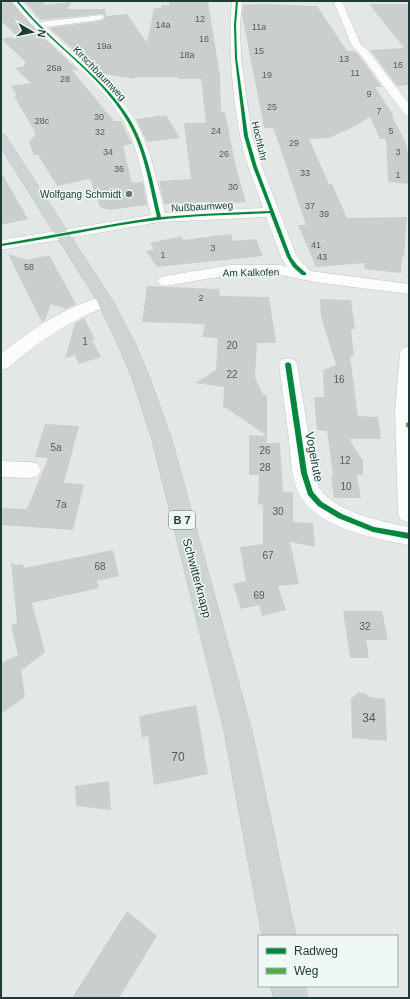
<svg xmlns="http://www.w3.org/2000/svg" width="410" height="999" viewBox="0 0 410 999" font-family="Arial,sans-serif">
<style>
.building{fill:#cacfcd}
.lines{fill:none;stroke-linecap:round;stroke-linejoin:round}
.minor-casing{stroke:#c0c5c3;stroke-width:1}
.primary-casing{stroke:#bbc5c3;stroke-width:1}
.minor{fill:#fbfcfb;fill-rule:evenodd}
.primary{fill:#cdd4d3;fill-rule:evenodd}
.quiet{stroke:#52ac45;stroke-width:4.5;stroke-dasharray:9 4.5;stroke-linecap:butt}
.cycleway-casing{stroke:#f0f8f5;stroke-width:2}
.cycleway{fill:#00873e;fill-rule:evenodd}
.poi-dot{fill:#647874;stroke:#f0f8f5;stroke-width:1.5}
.labels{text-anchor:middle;stroke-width:3;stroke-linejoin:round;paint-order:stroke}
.far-number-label{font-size:9px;fill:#4b615d}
.far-street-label{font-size:10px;fill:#203b37;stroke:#f0f8f5}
.far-poi-label{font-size:10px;fill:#203b37;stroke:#f0f8f5;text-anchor:end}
.number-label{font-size:10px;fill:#4b615d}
.shield{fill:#f0f8f5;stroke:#5e7470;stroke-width:1}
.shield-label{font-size:11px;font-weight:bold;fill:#203b37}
.street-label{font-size:12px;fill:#203b37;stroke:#f0f8f5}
.near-number-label{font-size:12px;fill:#4b615d}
</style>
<rect width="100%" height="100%" fill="#e3e8e6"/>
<path class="building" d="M11,1L38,32L79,71L71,69L114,121H121L132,144L123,146L132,183L143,182L147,205L109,210L100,207L90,179L57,186L38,155H34L29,142L36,134L14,96L17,95L11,86L31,83L15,68L25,66L23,64L27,63L1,39L17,36L1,21V3Z
M24,1H42L46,5L71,2L68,9H105L106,16L127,14L147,43L154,8H161L162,5H169L170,1H208L220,76L221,112H225L236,167L246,202L210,205L209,202L164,204L159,181L191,179L184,123H206L201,79H178V77H136L134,79L99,73L49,28L99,21L105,18L103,14L41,20Z
M263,4L317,6L347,51H355L358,54L382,87H375L394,116H392L406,143L409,159V184L388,182L386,139H380L370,117L346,131H344L329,138L309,139L329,184H332L347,218L407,217L404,257L402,256L401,273L364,269L365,263L316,267L298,225H306L280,147L273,128H264L260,107L242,15L243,5Z
M369,4H409V85L397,86L370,50L404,48Z
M166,115L180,138L147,142L136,119Z
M1,172L28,219L1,225Z
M231,234L233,241L256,239L263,256L157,267L146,251L154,249L150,243L181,236L183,240Z
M8,254L27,260L49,255L76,304L66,309L51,304L45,320L42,322Z
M147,286L219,289L220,296L269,297L276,343H257L255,377L263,395H267V443H280L283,492H293V522L313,523L315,547L290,542L299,584L278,586L286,610L262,616L259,605L241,609L233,584L246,581L240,547L263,544V505L258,504L259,475H249V435L267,436L223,406L224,387L195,383L216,370L218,338L202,337L205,324L142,322Z
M320,299L351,300L355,329H351L354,356H350L358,416L378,417L381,439H349L363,461V475H357L361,498H334L331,475H333L327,431L317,430L314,397H324L323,370L336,365L321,317Z
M84,318L95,339L92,340L101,357L79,364L75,355L65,358L75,323Z
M45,424L79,426L64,483L84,484L73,530L1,525V508L27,509L48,458L35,457Z
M113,550L119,576L97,581L99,588L32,603L45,652L22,670L20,662L25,697L1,714V663L18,655L11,625L17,623L11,563L17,565L23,564L24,568Z
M343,611H382L388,640H366L369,658H350Z
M358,692L365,693L370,697L385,699L387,741L352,738L351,699Z
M196,705L208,774L154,785L148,736L142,738L139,716Z
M109,781L111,810L76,806L75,786Z
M127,911L157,936L119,998H72Z"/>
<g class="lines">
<g class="minor-casing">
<path id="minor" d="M12,1H22L40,22L102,15L104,17L102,19L99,20L46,27C76,57 113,82 135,120C151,148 157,182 165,213L263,208C255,184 244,160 240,135C232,91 228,45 232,1H242L240,25L241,58L252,136L262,167L297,257L310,271L409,284V294L321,283L280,275H230L165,286L159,284L157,281L159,278L165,276L230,265H280L287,267L281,257L266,217L160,222L1,250V240L151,215C144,183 139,148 122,119C95,72 44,45 12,1Z
M336,1H342L361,45L367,49L409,104V116L405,115L359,53L352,46L334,3Z
M105,296L111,297L113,301L111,305C72,319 39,341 8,368L1,370V354C31,329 66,306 105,296Z
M409,346V523L401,520L398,514L395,412L400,352L403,348Z
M288,358L295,360L297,364L315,473C316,479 317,486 321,490C340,514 381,521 409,527V545C376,539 322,529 302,499C291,483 291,458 289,440C286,414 282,389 279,364L281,360Z
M1,461L30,462L38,464L41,470L38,476L30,478L1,477Z"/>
</g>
<g class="primary-casing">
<path id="primary" d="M1,134L5,135L7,138L113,301L135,343L150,378L172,440L252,731L296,936H262L224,731L152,440L132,378L117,343L97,301L1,148Z
M271,986H305L308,998H274Z"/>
</g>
<use href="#minor" class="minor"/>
<use href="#primary" class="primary"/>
<path class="quiet" d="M406,425H409"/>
<g class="cycleway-casing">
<path id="cycleway" d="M16,1H18C27,11 35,21 45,30C74,59 107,83 129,118C147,147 153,184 161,217L202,214L270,211L253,167L244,136L235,58L234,25L236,1H238L236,25L237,58L248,136L257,167L291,257L297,265L306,273V275H302L293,267L287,257L270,213C233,215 195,215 158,220C105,226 53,239 1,246V244L120,223L157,217C149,184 144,148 126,119C99,73 49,43 16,1Z
M288,362L291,364L307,473L313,492L322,502L342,514L374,527L409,533V539L373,532L338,518L318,506L308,495L301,473L285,364Z"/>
</g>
<use href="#cycleway" class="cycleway"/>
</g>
<circle class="poi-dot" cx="129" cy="194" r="4"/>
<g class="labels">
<g class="far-number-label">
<text x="200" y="22">12</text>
<text x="163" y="28">14a</text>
<text x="259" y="30">11a</text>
<text x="204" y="42">16</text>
<text x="104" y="49">19a</text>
<text x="259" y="54">15</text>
<text x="187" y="58">18a</text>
<text x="344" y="62">13</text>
<text x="398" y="68">16</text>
<text x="54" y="71">26a</text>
<text x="355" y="76">11</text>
<text x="267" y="78">19</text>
<text x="65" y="82">28</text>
<text x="369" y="97">9</text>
<text x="272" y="110">25</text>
<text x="379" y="114">7</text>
<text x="99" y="120">30</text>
<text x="42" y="124">28c</text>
<text x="216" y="134">24</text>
<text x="391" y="134">5</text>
<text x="100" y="135">32</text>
<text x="294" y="146">29</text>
<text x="108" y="155">34</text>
<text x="398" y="155">3</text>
<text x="224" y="157">26</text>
<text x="119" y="172">36</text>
<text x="305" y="176">33</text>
<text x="398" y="178">1</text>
<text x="233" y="190">30</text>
<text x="310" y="209">37</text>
<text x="324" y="217">39</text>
<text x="316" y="248">41</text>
<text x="213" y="251">3</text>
<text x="163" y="258">1</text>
<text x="322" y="260">43</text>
<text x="29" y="270">58</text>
<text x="201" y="301">2</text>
</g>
<g class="far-street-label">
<text transform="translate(100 73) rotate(46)" y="4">Kirschbaumweg</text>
<text transform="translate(260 141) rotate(77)" y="4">Hochfuhr</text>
<text transform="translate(202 206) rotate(-3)" y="4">Nußbaumweg</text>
<text transform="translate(251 272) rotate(-1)" y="4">Am Kalkofen</text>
</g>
<g class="far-poi-label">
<text x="121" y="198">Wolfgang Schmidt</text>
</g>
<g class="number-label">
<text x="85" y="345">1</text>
<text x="232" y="349">20</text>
<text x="232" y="378">22</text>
<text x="339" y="383">16</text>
<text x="56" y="451">5a</text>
<text x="265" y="454">26</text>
<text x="345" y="464">12</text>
<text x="265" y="471">28</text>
<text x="346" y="490">10</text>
<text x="61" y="508">7a</text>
<text x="278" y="515">30</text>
<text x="268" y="559">67</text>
<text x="100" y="570">68</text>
<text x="259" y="599">69</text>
<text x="365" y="630">32</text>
</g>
<rect class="shield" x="169" y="511" width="26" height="18" rx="3"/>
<g class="shield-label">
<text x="182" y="524">B 7</text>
</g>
<g class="street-label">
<text transform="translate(314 457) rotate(79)" y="4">Vogelrute</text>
<text transform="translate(197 578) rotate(75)" y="4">Schwitterknapp</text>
</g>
<g class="near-number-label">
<text x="369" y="722">34</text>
<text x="178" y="761">70</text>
</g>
</g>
<rect width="410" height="999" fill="none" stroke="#203b37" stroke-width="4"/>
<rect x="258" y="935" width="140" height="52" fill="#f0f8f5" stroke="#9daca9"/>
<rect x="266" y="948" width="20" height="6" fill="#00873e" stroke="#9daca9"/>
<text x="294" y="955" font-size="12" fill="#203b37">Radweg</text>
<rect x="266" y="968" width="20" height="6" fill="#52ac45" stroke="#9daca9"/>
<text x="294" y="975" font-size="12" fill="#203b37">Weg</text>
<g transform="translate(32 32) rotate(99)" stroke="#f0f8f5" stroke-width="3" paint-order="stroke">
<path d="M0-3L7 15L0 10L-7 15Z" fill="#203b37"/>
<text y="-6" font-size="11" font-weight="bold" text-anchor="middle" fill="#203b37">N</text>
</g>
</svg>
